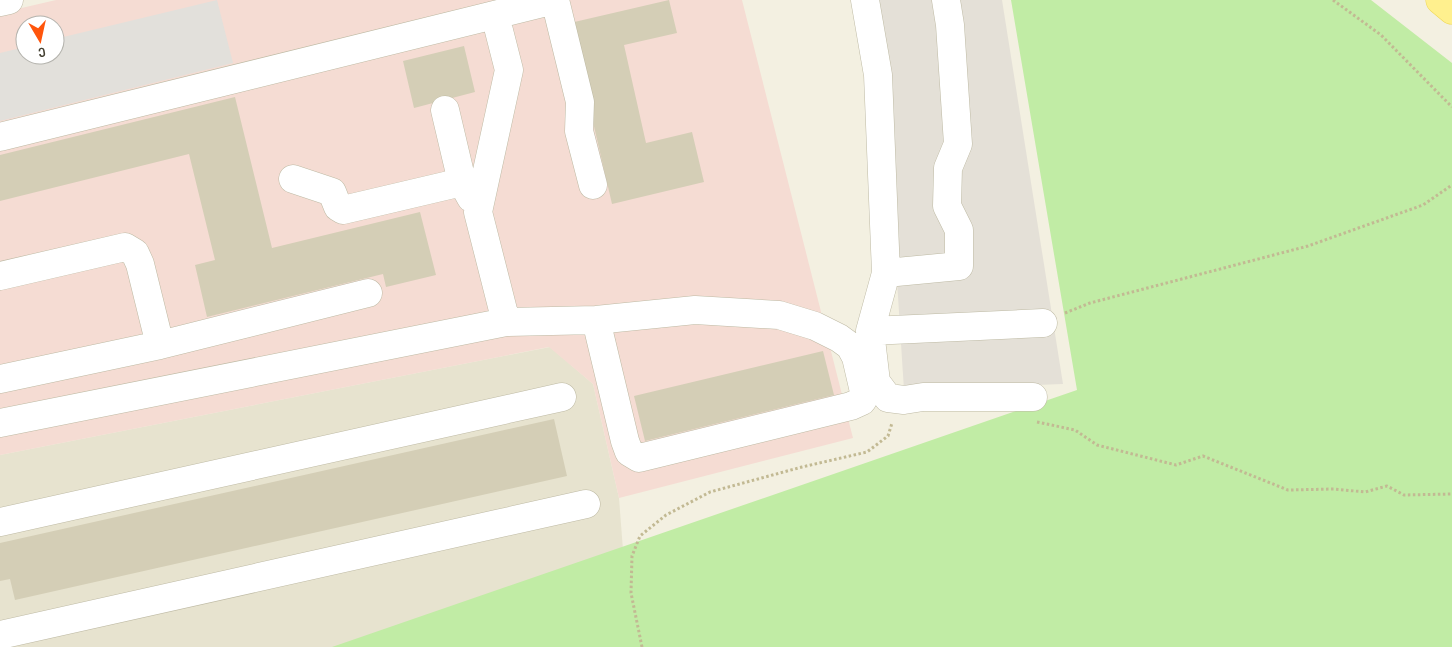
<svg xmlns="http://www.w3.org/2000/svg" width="1452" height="647" viewBox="0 0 1452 647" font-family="'Sofia Sans Condensed',sans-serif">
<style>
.residential{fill:#e7e3cf}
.industrial{fill:#e4e0d7}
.medical{fill:#f5dcd3;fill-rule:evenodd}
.green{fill:#c1eca5}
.parking{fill:#e2e0db}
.building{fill:#d4ceb6}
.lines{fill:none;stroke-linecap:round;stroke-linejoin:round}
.minor-casing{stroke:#bebaa4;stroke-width:29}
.major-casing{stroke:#efd853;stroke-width:29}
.path{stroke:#c2b993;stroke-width:3;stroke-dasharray:2.5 2.5;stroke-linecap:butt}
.minor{stroke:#fff;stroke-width:28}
.major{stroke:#fff08e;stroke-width:28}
</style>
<rect width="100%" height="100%" fill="#f3f0e1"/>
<path class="residential" d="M550,347L593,384L619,498L625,576L337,647H0V455Z"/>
<path class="industrial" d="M879,0H1002L1063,384L904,390Z"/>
<path class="medical" d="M56,0H742L853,438L619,498L593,384L549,347L0,455V13ZM25,25H55V55H25Z"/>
<path class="green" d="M1011,0H1371L1452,63V647H332L1077,390Z"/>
<path class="parking" d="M217,0L233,63L0,121V53L25,47V55H55V39Z"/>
<path class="building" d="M669,0L677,33L624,45L646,143L692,132L704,182L612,204L570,23Z
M464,46L475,92L414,108L403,61Z
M235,97L272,248L420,212L436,275L386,287L383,274L207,317L195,265L215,260L189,154L0,201V155Z
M823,351L834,395L645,441L634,396Z
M554,419L567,476L15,600L10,579L0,581V543Z"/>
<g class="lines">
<g class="minor-casing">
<path id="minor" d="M555,0L580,102L579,131L593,185
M865,0L878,75L886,273L870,331L876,382L888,398L904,400L923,397H1033
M0,2L9,0
M495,15L509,70L478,212L506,322
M445,110L462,182L471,198
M0,137L555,0
M293,179L332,192L338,207L343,210L462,182
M886,273L959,266V230L947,206L948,168L958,144L950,25L946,0
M0,276L125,247L135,253L140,264L160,345
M870,331L1043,323
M0,379L160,345L368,293
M0,423L506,322L596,320L695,310L779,315L815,326L839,338L850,346L856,357L865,396L862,401L851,406L639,458L629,452L625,441L596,320
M0,522L562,397
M0,635L586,504"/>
</g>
<g class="major-casing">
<path id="major" d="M1440,0L1452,10"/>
</g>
<path class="path" d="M1333,0L1381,35L1452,107
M1065,313L1090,303L1308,246L1423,205L1452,185
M1037,422L1075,430L1097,445L1176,465L1203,456L1288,490L1334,489L1365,492L1387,486L1404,495L1452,494
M642,647L631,593L632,556L640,536L666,515L710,492L802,467L867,452L888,436L892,423"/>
<use href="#minor" class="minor"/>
<use href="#major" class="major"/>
</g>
<g transform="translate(40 40) rotate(171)"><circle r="24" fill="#ffffff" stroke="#b4b3ad"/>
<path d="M0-4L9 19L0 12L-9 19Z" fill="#ff550c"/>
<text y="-8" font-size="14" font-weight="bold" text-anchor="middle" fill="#444032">С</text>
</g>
</svg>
